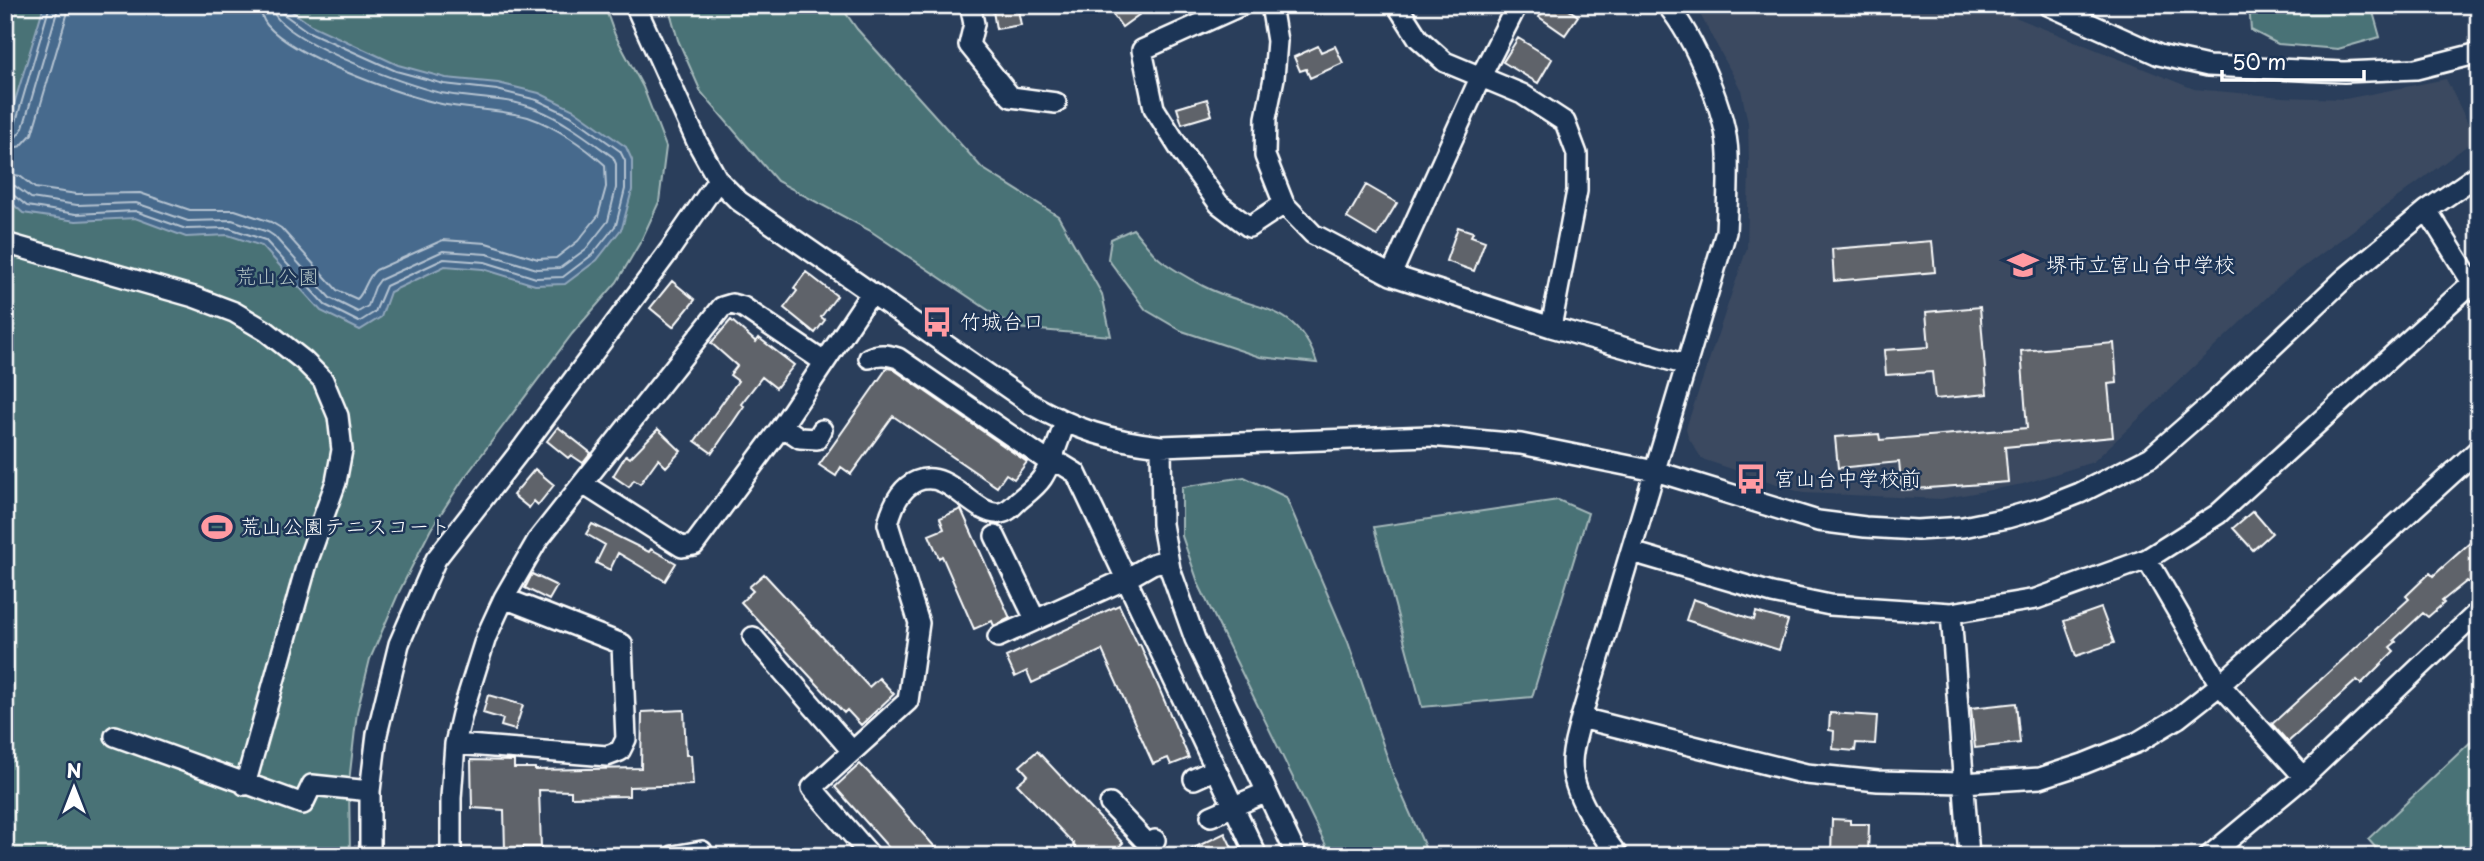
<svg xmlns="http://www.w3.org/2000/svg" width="2484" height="861" viewBox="0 0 2484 861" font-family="'Playpen Sans','Klee One',sans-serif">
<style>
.built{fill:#3a4960}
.green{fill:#4a7276;stroke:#a4b8ba;stroke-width:2}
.water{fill:#466a8d;stroke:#90a6bb;stroke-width:2}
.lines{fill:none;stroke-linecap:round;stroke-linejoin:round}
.shore{stroke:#b5c3d1;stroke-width:2}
.building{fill:#5e646a;stroke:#fff;stroke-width:2}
.minor-casing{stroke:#fff;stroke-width:24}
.minor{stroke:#1d3557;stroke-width:19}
.labels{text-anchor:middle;stroke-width:5;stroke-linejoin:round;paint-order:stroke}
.poi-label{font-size:21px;fill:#fff;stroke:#1d3557;text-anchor:start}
.park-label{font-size:21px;fill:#aec0c1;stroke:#1d3557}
</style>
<rect width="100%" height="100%" fill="#2a3e5b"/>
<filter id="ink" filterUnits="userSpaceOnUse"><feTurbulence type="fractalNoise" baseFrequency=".0143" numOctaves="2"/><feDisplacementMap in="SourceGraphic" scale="14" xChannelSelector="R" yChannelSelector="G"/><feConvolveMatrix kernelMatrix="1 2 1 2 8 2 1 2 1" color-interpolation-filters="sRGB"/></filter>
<g filter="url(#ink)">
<path class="built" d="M1695,5H1995L2010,15L2194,89L2283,97L2345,99L2446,79L2476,139L2282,283L2093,462L2023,484L1941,499L1803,493L1702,459L1688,437L1686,428L1747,248L1749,164L1748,123L1741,90Z"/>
<path class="green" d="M5,5H604L615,35L643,87L666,147L659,202L641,241L617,282L572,334L462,481L431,529L399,592L370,659L357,712L349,782L350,856H5Z
M668,5H840L857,29L982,168L1058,216L1102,294L1111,336L1015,328L869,230L777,181L701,92L678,40Z
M2249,5H2371L2380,37L2338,49L2278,44L2251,30Z
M1133,229C1142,239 1151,253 1162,261C1174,270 1190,279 1203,286C1253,312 1296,300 1317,363L1260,357L1182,331L1146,310L1108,259L1111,239Z
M1244,477L1286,497L1348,642L1394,777L1429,856H1331L1199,585L1182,536V487Z
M1558,500L1588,513L1532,697L1422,707L1374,527Z
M2479,734V856H2383L2368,839Z"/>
<path class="water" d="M44,5H283L311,25L398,65L446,78L498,83L539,93L574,110L626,147L632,160V190L622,228L597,260L565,284L535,285L483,269L445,266L390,292L381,317L360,330L321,311L262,246L228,235L186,237L135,218L76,221L23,213L5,197V134Z"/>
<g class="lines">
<path class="shore" d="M5,131L12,130L15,125L50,5
M5,140L16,137L23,128L59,5
M5,150L21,146L32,134L70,5
M5,173L20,176L35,188L77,194L140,193L190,210H235L271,222L281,228L337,290L357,299C365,292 366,278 376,270L443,240L486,243L538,259L556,258L578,241L598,216L606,187L605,165C584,146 555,126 528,117C498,109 467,110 437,103C396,93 294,57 267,25C262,19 261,13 260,5
M5,184L15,186L31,198L77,205L136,203L188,221L232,220L268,232L274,236L330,298L358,312L368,306L375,287L380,280L443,251L487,254L537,269L560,268L586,249L608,221L616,188V164L613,157C588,139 564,120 536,109C506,97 473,99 441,93C409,86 273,39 271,5
M5,192L12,194L27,206L76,214L135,211L186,229L229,228L265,240L325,305L359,322L375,312L386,286L444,259L485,262L536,278L563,277L592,255L616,225L625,189V161L620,151L571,116L537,100L497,90L444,84L396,71L307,31L282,13L280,5"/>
</g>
<path class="building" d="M992,5H1017L1021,25L996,29Z
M1106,5H1134L1140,14L1122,27Z
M1548,5H1562L1578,16L1565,35L1539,17Z
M1518,38L1552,59L1538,83L1503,62Z
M1318,46L1321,52L1335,46L1343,63L1310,78L1306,69L1300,71L1294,57Z
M1207,99L1212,115L1182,124L1177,108Z
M1366,185L1397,203L1377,236L1347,218Z
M1458,227L1473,232L1471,236L1485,241L1474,271L1446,261Z
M1932,241L1935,272L1834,281L1832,249Z
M806,272L837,296L821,317L825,320L815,333L784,308L797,291L794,288Z
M672,281L695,300L673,327L650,308Z
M1980,307L1987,394L1935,399L1932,372L1886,375L1884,350L1929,347L1926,312Z
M731,320L756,342L759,338L794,365L776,388L762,377L741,404L744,406L712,453L695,441L738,381L730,375L737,366L711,343Z
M2114,343L2117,383L2108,384L2113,437L2005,447L2008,482L1902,490L1899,462L1838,468L1835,437L1879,434L1880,440L2027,428L2021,351Z
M887,368L893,369L1027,462L1014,479L1006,474L997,487L893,416L851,474L841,467L836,476L819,465Z
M558,427L591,453L583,463L571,455L568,458L547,441Z
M658,429L681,451L666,467L658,459L640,484L634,480L629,487L613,476L626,455L630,458Z
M535,469L554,485L538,505L534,501L529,508L513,495Z
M961,509L1010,618L994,626L992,621L974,629L942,556L939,558L929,535L944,529L940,518Z
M2253,511L2272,533L2253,550L2233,528Z
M592,524L649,552L651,549L676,563L665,581L618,553L610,570L596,563L605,545L586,534Z
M2472,541L2479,548V577L2471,584L2467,581L2442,601L2444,603L2428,617L2423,613L2394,640L2396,642L2390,647L2394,651L2361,684L2357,680L2288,742L2272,724L2409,599L2406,596L2430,573L2433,576Z
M532,574L557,586L549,600L525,588Z
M764,574L869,687L879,678L894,694L861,725L847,710L844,713L741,602L753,591L749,587Z
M1693,599L1754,620L1756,612L1788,621L1779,650L1686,620Z
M1119,605L1138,645L1140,644L1189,758L1171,765L1168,758L1153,764L1102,650L1032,683L1027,671L1015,677L1006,657Z
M2101,608L2114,643L2076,656L2064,621Z
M488,695L523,705L515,730L501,726L503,719L483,713Z
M2016,703L2020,743L1975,748L1971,708Z
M684,710L686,755H691L693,785L629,787V796L571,797V791L539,790L541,847H523V851H505L504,810L472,808L471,760L514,761V768H535V770L641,768L642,712Z
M1830,713L1877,716L1875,744L1856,743L1855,751L1833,749L1834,731L1829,730Z
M1037,751L1123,843L1109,856H1082L1073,845L1074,844L1017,784L1028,775L1020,766Z
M860,764L869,773L943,856H896L835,787Z
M1832,819L1850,820V824H1869L1868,856L1831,855Z
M1225,833L1236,856H1177Z"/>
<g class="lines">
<g class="minor-casing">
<path id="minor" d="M635,5L697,142L718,180L739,201L1031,404C1077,430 1108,440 1161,446L1430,436L1521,444L1655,471L1818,521L1865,527L1917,530L1963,527L2007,518L2042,508L2080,493L2151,457L2215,401L2345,278L2427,210L2479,174
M970,5L974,24L969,45L1011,97L1056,103
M1242,5L1142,50L1154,108L1183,154L1219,204L1249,227L1284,204
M1271,5L1277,41L1274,78L1266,118L1265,156L1284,204L1313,234L1391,275L1551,327L1687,365
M1397,5L1418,38L1445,62L1522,94L1565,122L1577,154V191L1551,327
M2048,5L2159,55L2208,66L2344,72L2416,69L2479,53
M2427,210L2478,292
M5,243L194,297L234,312L266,331L304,361L323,380L338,416L342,450L336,482L308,560L245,785
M1391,275L1481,76L1517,5
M869,358C879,353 888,355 898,358L1049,462L1063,465L1076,473L1257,856
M782,426L800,438L817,439L822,430
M1161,446L1162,524L1170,569L1195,639L1297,856
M583,484L682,547L694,545L782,426L871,293
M995,536L1035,619
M1632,552L1772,593L1830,605L1951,613L2036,599L2147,559L2218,514L2473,282
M2147,559L2220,685L2304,777
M1951,613L1969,856
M753,637L852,751
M998,637L1126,579L1152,564L1167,560
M1581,718L1806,774L1878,781L1963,783L2040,778L2083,764L2138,742L2178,718L2220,685L2479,449
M115,736L303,804L312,785L370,791
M455,744L607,756L620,751L626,739L622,644L504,598
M1194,779L1216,769
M1110,804L1148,844L1155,840
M1211,816L1267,792
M370,856V791L377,734L399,644L436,559L524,446L669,251L718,180
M451,856V798L455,744L462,714L486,637L504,598L537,541L722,307L732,304L743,307L824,362
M673,856L702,851L703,856
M871,856L812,788L908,701L919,623L888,524C892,507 900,488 917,481C950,468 973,516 1000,513C1008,512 1013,506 1018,501C1026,494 1036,487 1042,478C1052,463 1058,441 1065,423
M1618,856C1599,831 1572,795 1572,762C1572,748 1578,732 1581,718L1726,232C1727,207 1729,181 1728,155C1727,113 1694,37 1667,5
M2209,856L2304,777L2479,611"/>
</g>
<use href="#minor" class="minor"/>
</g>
</g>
<defs>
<g id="school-bare" transform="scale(2.415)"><path d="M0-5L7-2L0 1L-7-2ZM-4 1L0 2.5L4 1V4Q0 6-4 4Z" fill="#ff9aa2" stroke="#1d3557" stroke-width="2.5" paint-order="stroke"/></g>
<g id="bus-bare" transform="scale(2.415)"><path d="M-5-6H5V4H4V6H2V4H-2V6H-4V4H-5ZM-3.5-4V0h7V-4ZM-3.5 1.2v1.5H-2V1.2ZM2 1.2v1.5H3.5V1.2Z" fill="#ff9aa2" stroke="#1d3557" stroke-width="2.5" paint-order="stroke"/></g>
<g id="stadium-bare" transform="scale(2.415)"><path d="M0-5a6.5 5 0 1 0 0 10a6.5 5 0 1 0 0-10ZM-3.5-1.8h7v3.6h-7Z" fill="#ff9aa2" stroke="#1d3557" stroke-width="2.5" paint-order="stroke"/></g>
</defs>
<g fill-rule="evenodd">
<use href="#school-bare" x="2023" y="265"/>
<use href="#bus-bare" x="937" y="322"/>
<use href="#bus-bare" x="1751" y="479"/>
<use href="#stadium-bare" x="217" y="527"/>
</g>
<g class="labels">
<g class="poi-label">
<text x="2046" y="272">堺市立宮山台中学校</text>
<text x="960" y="329">竹城台口</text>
<text x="1774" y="486">宮山台中学校前</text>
<text x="240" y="534">荒山公園テニスコート</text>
</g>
<g class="park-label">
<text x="277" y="284">荒山公園</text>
</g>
</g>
<rect width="2484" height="861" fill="none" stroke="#1d3557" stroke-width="28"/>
<rect x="14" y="14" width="2456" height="833" fill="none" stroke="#fff" stroke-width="2.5" filter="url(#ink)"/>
<g transform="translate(74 788)" stroke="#1d3557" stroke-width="5" paint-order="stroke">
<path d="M0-5L12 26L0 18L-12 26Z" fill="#ffffff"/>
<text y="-10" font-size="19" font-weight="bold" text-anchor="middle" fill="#ffffff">N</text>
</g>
<path d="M2222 70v10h142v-10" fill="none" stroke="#ffffff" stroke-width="3.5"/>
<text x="2232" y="70" font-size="21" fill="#ffffff" stroke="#1d3557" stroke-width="5" paint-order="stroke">50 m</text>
</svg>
